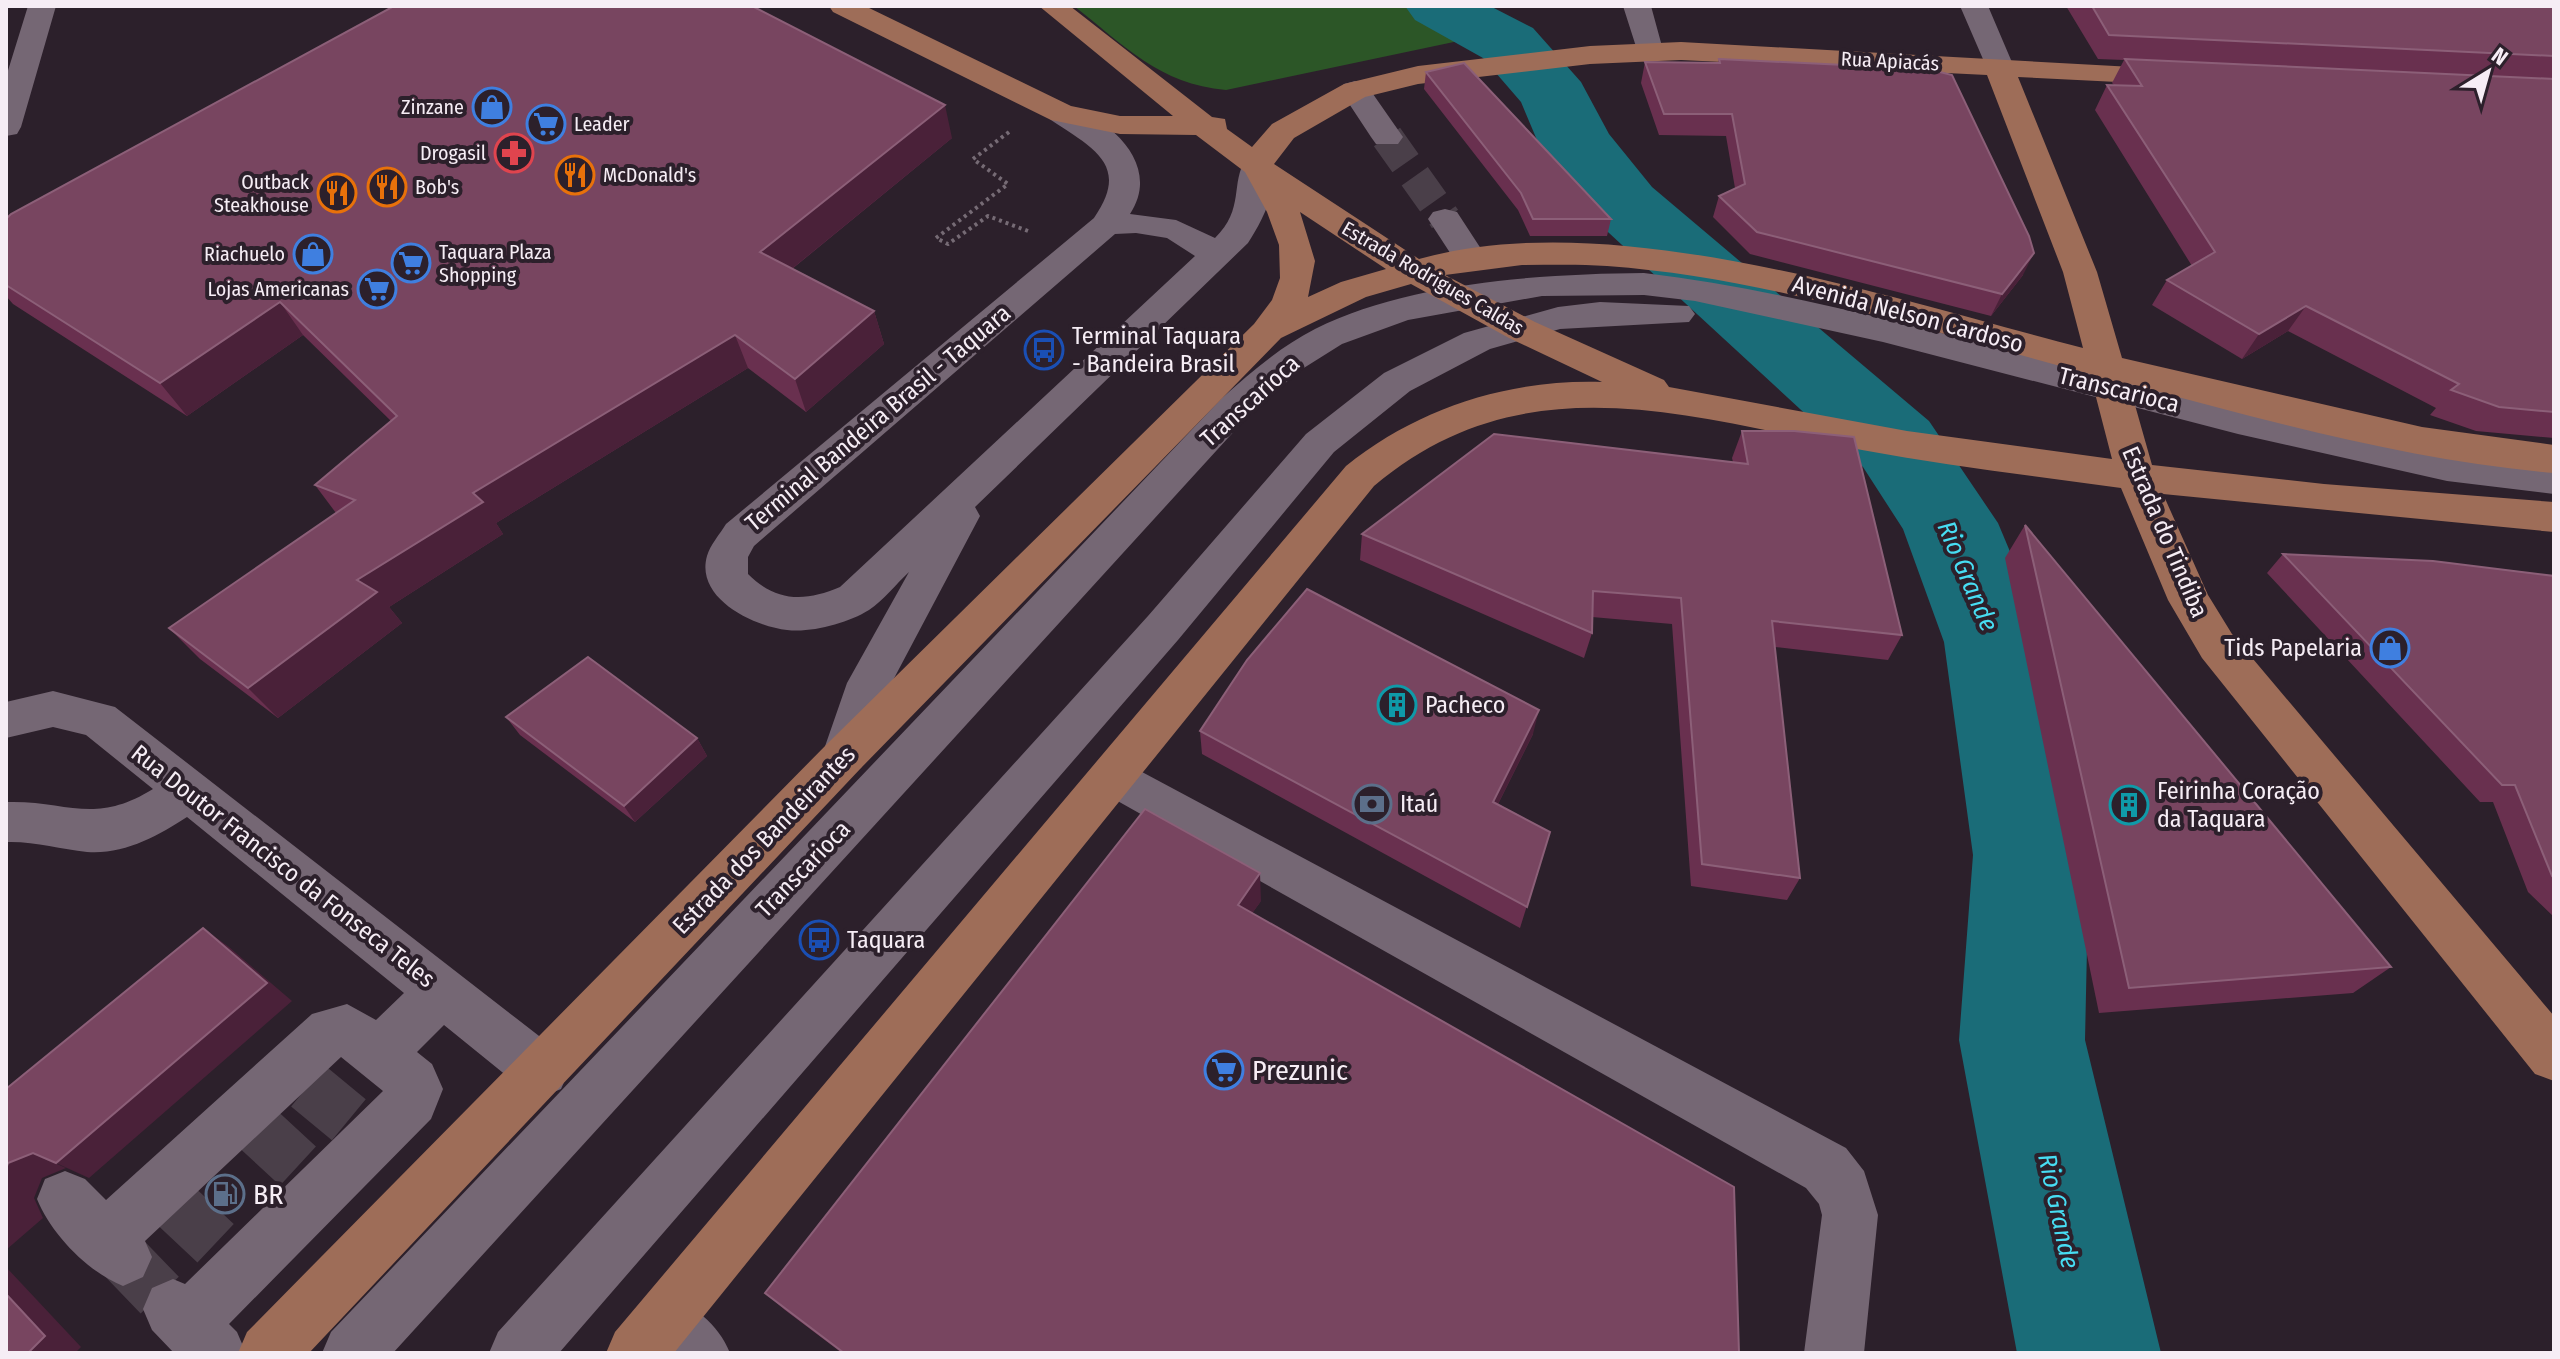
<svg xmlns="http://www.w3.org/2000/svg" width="2560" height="1359" viewBox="0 0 2560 1359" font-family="'Fira Sans Condensed',sans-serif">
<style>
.green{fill:#2c5627}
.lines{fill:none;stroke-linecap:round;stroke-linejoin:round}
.river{fill:#1a6c78;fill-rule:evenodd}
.minor-tunnel-far1{stroke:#4a3f49;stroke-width:32;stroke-dasharray:32 16;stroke-linecap:butt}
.minor-tunnel{stroke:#4a3f49;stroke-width:53;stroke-dasharray:53 26;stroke-linecap:butt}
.path{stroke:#766b75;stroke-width:4;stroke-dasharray:3 4;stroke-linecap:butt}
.minor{fill:#756774;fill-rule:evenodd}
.major{fill:#9e6d58;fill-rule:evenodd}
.wall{fill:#69304f}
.shaded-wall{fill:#4a2139}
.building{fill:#784560;stroke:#8c5f78;stroke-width:2}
.labels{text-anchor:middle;stroke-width:8;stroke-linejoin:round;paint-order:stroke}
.far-street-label{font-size:20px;fill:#f6edf5;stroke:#2c202b}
.far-poi-label{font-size:20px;fill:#f6edf5;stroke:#2c202b;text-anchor:end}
.street-label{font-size:24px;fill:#f6edf5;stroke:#2c202b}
.poi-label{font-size:24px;fill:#f6edf5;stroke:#2c202b;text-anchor:start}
.water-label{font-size:26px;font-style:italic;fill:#47ddf3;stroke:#2c202b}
.near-poi-label{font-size:28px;fill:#f6edf5;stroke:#2c202b;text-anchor:start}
</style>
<rect width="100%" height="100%" fill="#2c202b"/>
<path class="green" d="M1074,6H1404L1468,39L1226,90C1159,84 1125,46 1074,6Z"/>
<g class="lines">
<path class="river" d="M1405,6H1490L1533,28L1581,82L1609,134L1652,187L1929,421L1998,523L2048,642L2089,855L2085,1040L2161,1353H2017L1959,1040L1973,855L1944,642L1903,529L1863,467L1596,221L1537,140L1521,102L1483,58L1415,20Z"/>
<path class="minor-tunnel-far1" d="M1387,137L1445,219"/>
<path class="minor-tunnel" d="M308,1086L360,1129
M259,1130L310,1177
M177,1207L228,1255
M123,1257L173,1309"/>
<path class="path" d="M1009,132L973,159L1008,184L936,238L948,244L988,216L1028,231"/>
<path class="minor" d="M28,6H56L21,127L17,134L6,136V77Z
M1623,6H1651L1663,50L1659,56H1639Z
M1960,6H1988L2014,67L2009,73H1989Z
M1355,81L1366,84L1403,137L1398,144H1376L1371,137L1340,90L1344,84Z
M1062,105C1108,116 1163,164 1130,214L1176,220L1215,238C1245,209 1230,183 1246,159H1268C1284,182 1261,223 1248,243L975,507L980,516L891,684L861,768L845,774L829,768L822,755L847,683L909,572C896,584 884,600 869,610C848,623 812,633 787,630C753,626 695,598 707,556C710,545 720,534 726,524L1094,218C1131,165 1093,148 1051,120L1047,114L1051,108ZM1136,233L1167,238L1195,256L840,587C805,602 776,602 748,574V557L754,546L1115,234Z
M1445,209L1457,212L1487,258L1482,265L1470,268L1458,265L1428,219L1433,212Z
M1644,273C1762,287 1878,317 1993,346C2179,393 2364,443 2554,466V494L2447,481L2238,434L1883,342L1695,301L1644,295L1542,296L1408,320L1342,344L1299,371L1248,416L393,1353H322L331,1332L1222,398C1251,372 1280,347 1315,329C1408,282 1542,274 1644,273Z
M1600,302L1689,306L1695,314L1689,322L1560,329L1490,349L1410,391L1334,452L1178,640L559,1353H489L498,1332L1148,616L1306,434L1384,373L1464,333L1558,307Z
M53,691L115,707L561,1053L569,1071L561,1089L542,1097L523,1089L444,1025L417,1052L432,1064L443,1089L431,1119L229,1324L237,1332L246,1353H174L152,1330L143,1309L152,1288L173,1279L185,1284L383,1091L341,1057L145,1241L152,1257L143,1277L123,1286C88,1272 51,1234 37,1199L45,1179L65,1171L85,1179L106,1200L312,1014L347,1004L376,1020L404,993L187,817C158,836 123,855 87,852C60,849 34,841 6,842V802C68,800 93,826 153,789L86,735L53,727L6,738V702Z
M1114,757L1846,1148L1864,1171L1878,1215L1864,1353H1804L1822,1215L1819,1204L1806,1188L1098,790L1091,776L1098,762Z
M663,1292C693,1305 718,1323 730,1353H654L642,1343L633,1322L642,1301Z"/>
<path class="major" d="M829,6H865L1071,106L1120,116H1173L1039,6H1070L1212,117L1225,119L1227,129L1252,147L1272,124L1344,84L1418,66L1590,46L1681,42L2188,70L2193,76L2188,82L2178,85L2018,77L2097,272L2122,358L2422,427L2554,445V473C2410,461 2268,421 2129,384L2152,465L2324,484L2554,502V532L2163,494L2208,595L2232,634L2554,1016V1081L2535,1074L2202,658L2168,600L2121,488C2035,476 1948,466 1862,450C1690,417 1524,359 1374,486L674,1353H606L615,1332L1346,466C1418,408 1509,379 1602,382L1509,338L1411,284L1366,297L1281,338L861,768L309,1353H238L247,1332L829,742L1254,324L1272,300L1280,278L1279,245L1267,212L1245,172L1196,135L1120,134L1051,120L833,12ZM1681,60L1987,75L2063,272L2083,348C1891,299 1613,204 1419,259L1274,164L1294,138L1365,97L1418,84L1590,64ZM1300,212L1386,269L1341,282L1308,297L1315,261ZM1522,265C1550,265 1579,264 1607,266C1771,278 1932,332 2090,374L2112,459L1907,431L1669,387L1664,380L1535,322L1445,275Z"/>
</g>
<path class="wall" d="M2066,6H2554V438L2476,431L2430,415L2436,408L2288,331L2242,359L2152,305L2167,280L2192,266L2095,110L2107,85H2114L2112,83L2124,60L2098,59Z
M1719,59L2023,275L1991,316L1750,254L1713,217L1719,196L1735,188L1726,136L1659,135L1641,83L1645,62L1718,63Z
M1426,72L1611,219L1607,236H1530L1518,210L1424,89Z
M952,138L792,269L874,311L884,344L806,412L748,368L496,523L503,534L389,607L402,623L278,718L200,659L169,628L336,513L315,485L391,421L303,335L187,416L13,304L6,296V219Z
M1742,431L1902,635L1888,660L1775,647L1800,878L1787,900L1691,886L1672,624L1592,617V633L1584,658L1360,560L1362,534L1733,462L1732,458Z
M2025,525L2391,967L2353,993L2099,1013L2005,558Z
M2283,554L2554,576V917L2528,892L2493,802H2480L2267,573Z
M506,717L697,738L707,756L635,822L520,735Z
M1200,731L1533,734L1498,804L1550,832L1520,928L1202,754Z
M1261,901L1252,913L1739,1353H842L785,1310L765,1293Z"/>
<path class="shaded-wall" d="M945,105L952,138L772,285L760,252Z
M2034,253L2023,275L1991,316L2002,294Z
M280,302L303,335L187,416L160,383Z
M2306,306L2288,331L2242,359L2259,334Z
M874,311L884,344L806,412L795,379Z
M735,335L748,368L496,523L503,534L389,607L402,623L278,718L248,688L357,580L473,493Z
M1539,710L1533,734L1488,824L1493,802Z
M697,738L707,756L635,822L624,806Z
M1260,873L1261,901L1239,932L1238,905Z
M203,928L229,947L292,1001L89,1178L56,1163Z
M33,1153L66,1168L42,1178L34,1198L43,1218L6,1250V1169L8,1163Z
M6,1267L81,1347L75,1353H28L6,1294Z"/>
<path class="building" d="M394,6H752L945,105L760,252L874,311L795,379L735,335L473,493L483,502L357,580L377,592L248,688L169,628L355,500L315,485L397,416L280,302L160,383L6,285V219L11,214Z
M2092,6H2554V56L2109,35Z
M1719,59L1928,69L1952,75L2029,236L2034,253L2002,294L1757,232L1719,196L1745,184L1732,114H1664L1645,62L1720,63Z
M2125,59L2554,79V412L2499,407L2451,390L2459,384L2306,306L2259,334L2167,280L2215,252L2107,85L2142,86Z
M1464,63L1611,219H1533L1521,193L1426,72Z
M1742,431H1794L1854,437L1902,635L1772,621L1800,878L1702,864L1681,598L1593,591L1592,633L1362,534L1494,434L1748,464Z
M2025,525L2391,967L2129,988Z
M2283,554L2433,561L2554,576V878L2552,876L2515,785H2502Z
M1307,589L1539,710L1493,802L1550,832L1527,907L1200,731L1247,660Z
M588,657L697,738L624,806L506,717Z
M1145,809L1260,873L1238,905L1734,1187L1739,1353H844L765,1293Z
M203,928L267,983L56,1163L33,1153L8,1163L6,1169V1089Z
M6,1294L45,1336L28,1353H6Z"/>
<defs>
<g id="shop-ring" transform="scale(2)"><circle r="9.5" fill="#2c202b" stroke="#3f7fe0" stroke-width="1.5"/><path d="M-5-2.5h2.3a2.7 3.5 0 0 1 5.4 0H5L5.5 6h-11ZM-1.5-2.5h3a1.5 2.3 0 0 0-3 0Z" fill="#3f7fe0"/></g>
<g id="supermarket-ring" transform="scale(2)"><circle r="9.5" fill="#2c202b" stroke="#3f7fe0" stroke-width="1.5"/><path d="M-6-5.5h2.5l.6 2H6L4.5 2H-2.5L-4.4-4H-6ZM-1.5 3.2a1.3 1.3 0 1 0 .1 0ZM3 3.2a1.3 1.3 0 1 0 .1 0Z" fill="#3f7fe0"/></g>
<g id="pharmacy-ring" transform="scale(2)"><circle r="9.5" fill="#2c202b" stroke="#e0444e" stroke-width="1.5"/><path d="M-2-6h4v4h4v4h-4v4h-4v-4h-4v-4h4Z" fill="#e0444e"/></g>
<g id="restaurant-ring" transform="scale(2)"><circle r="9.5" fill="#2c202b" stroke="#e8710a" stroke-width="1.5"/><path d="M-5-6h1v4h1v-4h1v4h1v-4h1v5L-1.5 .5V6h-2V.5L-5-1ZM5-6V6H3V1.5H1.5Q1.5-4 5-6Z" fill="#e8710a"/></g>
<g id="bus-ring" transform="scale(2)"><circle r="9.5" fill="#2c202b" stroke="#1a4fb4" stroke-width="1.5"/><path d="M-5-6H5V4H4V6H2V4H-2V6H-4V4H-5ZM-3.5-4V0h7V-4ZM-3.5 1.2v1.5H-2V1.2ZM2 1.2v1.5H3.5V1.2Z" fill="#1a4fb4"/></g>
<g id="building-ring" transform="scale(2)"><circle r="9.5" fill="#2c202b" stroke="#0f9aa8" stroke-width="1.5"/><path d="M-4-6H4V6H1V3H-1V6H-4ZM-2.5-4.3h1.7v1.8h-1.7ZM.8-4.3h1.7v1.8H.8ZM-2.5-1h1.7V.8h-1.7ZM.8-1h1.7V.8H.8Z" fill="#0f9aa8"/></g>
<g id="bank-ring" transform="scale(2)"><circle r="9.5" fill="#2c202b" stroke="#5c6f8a" stroke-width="1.5"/><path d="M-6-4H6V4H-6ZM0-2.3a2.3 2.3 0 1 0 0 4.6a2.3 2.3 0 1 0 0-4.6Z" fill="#5c6f8a"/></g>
<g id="fuel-ring" transform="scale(2)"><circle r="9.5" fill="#2c202b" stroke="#5c6f8a" stroke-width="1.5"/><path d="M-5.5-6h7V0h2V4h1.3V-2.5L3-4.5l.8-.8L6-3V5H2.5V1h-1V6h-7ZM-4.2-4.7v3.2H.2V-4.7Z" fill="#5c6f8a"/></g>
</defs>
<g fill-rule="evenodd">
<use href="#shop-ring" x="492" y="107"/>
<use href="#supermarket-ring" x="546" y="124"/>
<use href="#pharmacy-ring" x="514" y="153"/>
<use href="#restaurant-ring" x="575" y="175"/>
<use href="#restaurant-ring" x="387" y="187"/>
<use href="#restaurant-ring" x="337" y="193"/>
<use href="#shop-ring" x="313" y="254"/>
<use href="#supermarket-ring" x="411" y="263"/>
<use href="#supermarket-ring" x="377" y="289"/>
<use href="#bus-ring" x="1044" y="350"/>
<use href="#shop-ring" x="2390" y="648"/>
<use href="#building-ring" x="1397" y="705"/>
<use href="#bank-ring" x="1372" y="804"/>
<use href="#building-ring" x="2129" y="805"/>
<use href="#bus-ring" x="819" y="940"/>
<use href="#supermarket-ring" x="1224" y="1070"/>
<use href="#fuel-ring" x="225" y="1194"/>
</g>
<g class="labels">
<g class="far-street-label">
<text transform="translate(1890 61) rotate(3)" y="7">Rua Apiacás</text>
<text transform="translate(1433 278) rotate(30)" y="7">Estrada Rodrigues Caldas</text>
</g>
<g class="far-poi-label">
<text x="464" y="114">Zinzane</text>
<text x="574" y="131" text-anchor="start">Leader</text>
<text x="486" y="160">Drogasil</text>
<text x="603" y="182" text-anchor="start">McDonald's</text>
<text x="309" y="189">Outback<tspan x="309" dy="23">Steakhouse</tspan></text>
<text x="415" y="194" text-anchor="start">Bob's</text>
<text x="439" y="259" text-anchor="start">Taquara Plaza<tspan x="439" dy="23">Shopping</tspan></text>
<text x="285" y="261">Riachuelo</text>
<text x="349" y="296">Lojas Americanas</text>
</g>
<g class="street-label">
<text transform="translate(1908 314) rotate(15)" y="8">Avenida Nelson Cardoso</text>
<text transform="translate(2119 390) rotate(14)" y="8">Transcarioca</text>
<text transform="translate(1250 401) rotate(-42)" y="8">Transcarioca</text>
<text transform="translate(878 418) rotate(-40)" y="8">Terminal Bandeira Brasil - Taquara</text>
<text transform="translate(2165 532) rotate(67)" y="8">Estrada do Tindiba</text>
<text transform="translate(764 840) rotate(-46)" y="8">Estrada dos Bandeirantes</text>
<text transform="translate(283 866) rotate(38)" y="8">Rua Doutor Francisco da Fonseca Teles</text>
<text transform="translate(803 869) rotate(-46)" y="8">Transcarioca</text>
</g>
<g class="poi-label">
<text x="1072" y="344">Terminal Taquara<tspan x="1072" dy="28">- Bandeira Brasil</tspan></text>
<text x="2362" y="656" text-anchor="end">Tids Papelaria</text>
<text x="1425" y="713">Pacheco</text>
<text x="2157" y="799">Feirinha Coração<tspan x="2157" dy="28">da Taquara</tspan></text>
<text x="1400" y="812">Itaú</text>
<text x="847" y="948">Taquara</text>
</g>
<g class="water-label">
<text transform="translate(1968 576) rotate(67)" y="9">Rio Grande</text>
<text transform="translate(2059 1211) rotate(78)" y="9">Rio Grande</text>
</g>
<g class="near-poi-label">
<text x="1252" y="1080">Prezunic</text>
<text x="253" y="1204">BR</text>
</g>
</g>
<rect width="2560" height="1359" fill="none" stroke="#f6edf5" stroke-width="16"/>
<g transform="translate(2488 72) rotate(37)" stroke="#2c202b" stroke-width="6" paint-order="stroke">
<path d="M0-6L14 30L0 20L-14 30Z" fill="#f6edf5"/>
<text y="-12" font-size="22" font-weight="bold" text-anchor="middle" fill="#f6edf5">N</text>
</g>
</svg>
